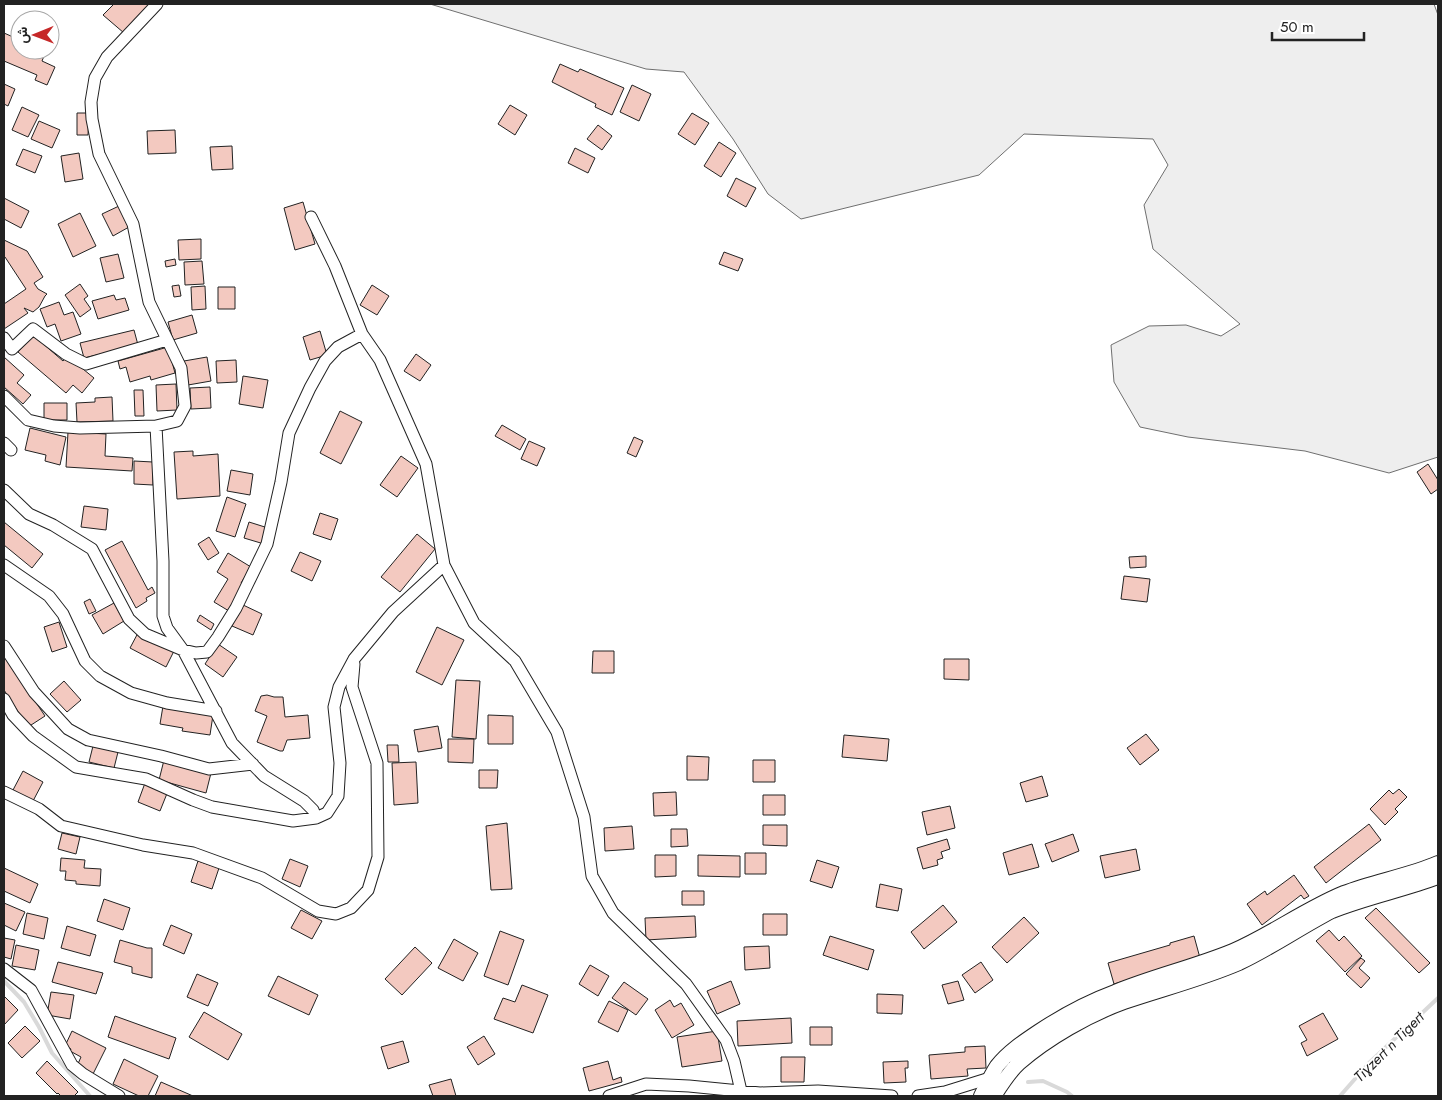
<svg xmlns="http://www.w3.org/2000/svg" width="1442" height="1100" viewBox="0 0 1442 1100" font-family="Jost,Vazirmatn,sans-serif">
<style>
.green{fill:#eee;stroke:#6f6f6f}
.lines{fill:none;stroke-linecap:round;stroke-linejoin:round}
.stream{stroke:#d9d9d9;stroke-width:4}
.building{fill:#f3c9c0;stroke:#222}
.minor-casing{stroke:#222;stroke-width:13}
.tertiary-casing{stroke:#222;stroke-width:16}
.minor{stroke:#fff;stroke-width:11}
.tertiary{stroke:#fff;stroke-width:14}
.labels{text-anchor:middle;stroke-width:4;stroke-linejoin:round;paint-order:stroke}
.water-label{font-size:15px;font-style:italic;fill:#222;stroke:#fff}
</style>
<rect width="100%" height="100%" fill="#fff"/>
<path class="green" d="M430,4H1434L1438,15V457L1389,473L1305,451L1188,437L1140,427L1114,382L1111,345L1149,326L1186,325L1221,336L1240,324L1153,249L1144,205L1168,165L1153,139L1024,134L979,175L801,219L768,194L733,139L684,72L646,69Z"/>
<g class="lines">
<path class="stream" d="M4,981L24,1002L39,1027L52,1053L90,1096
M1028,1082L1043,1081L1067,1092L1072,1096
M1340,1096L1369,1063L1438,998"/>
</g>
<path class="building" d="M114,4H150L124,33L103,15Z
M4,33L20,40V50H43L46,51L42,61L55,67L47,85L35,80L37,75L4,61Z
M560,64L578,72L580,69L624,88L612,115L595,107L596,104L552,82Z
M4,84L15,89L8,106L4,104Z
M632,85L651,94L639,121L620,112Z
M510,105L527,115L515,135L498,124Z
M22,107L39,115L28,137L12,130Z
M77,113H89L88,135H77Z
M692,113L709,123L695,145L678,134Z
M39,121L60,130L52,148L31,139Z
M598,125L612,136L602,150L587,139Z
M175,130L176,153L148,154L147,131Z
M719,142L736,153L721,177L704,166Z
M232,146L233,169L212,170L210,147Z
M575,148L595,158L588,173L568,163Z
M23,149L42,156L35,173L16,165Z
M79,153L83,179L65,182L61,156Z
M736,178L756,188L746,207L727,196Z
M4,198L29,211L21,228L4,219Z
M303,202L315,244L295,250L284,208Z
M119,206L129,227L113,236L102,214Z
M80,213L96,246L73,257L58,224Z
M201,239V259L179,260L178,240Z
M4,240L27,251L43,277L34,283L38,289L47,294L45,296L39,307L33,312L24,308L28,313L4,329V304L26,289L5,257L4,258Z
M724,252L743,259L738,271L719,264Z
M118,254L124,278L106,282L100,258Z
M175,259L176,265L166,267L165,261Z
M202,261L204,284L185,285L184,262Z
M80,284L88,296L84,299L91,309L80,317L65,295Z
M179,285L181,296L174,297L172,286Z
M372,285L389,296L377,315L360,305Z
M205,286L206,309L192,310L191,287Z
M218,287H235V309H218Z
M114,295L116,300L125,298L129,310L98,319L92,301Z
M59,302L64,315L73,312L81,334L61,341L55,324L47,327L40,309Z
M192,315L197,333L173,340L168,322Z
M134,330L138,345L84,358L80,343Z
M320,331L327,355L310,360L303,337Z
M33,335L63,361L67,356L94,378L82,393L73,385L66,393L18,352Z
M168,347L175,373L151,380L150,376L130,382L126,367L120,369L118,361Z
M416,354L431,365L420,381L404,371Z
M4,357L24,375L17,383L31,395L23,404L4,387Z
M207,357L211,381L188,385L184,361Z
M236,360L237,382L217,383L216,361Z
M243,376L268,380L263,408L239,404Z
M176,384L177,410L157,411L156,385Z
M210,387L211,408L191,409L190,388Z
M134,390H143L144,416H135Z
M112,397L113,421L77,422L76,403L95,402V398Z
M44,403H67V420H44Z
M340,411L362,422L341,464L320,453Z
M502,425L526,439L520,450L495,436Z
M30,428L66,437L60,465L45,461L46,455L25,450Z
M68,432L106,434L105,456L133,458L132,471L66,467Z
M634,437L643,441L636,457L627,453Z
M529,441L545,448L537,466L521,459Z
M193,451V456L218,454L220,496L177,499L174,452Z
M401,456L418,468L397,497L380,485Z
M134,461L153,462V485L134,484Z
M1428,464L1438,480V489L1431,494L1417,472Z
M231,470L253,474L250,495L227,491Z
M227,497L246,504L235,537L216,531Z
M84,506L108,509L106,530L81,527Z
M320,513L338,519L331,540L313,534Z
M4,522L43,554L32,568L4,545Z
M249,522L268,528L264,544L244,538Z
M417,534L435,549L400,592L381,577Z
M209,537L219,553L208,560L198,544Z
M122,541L148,590L152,587L155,593L146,598L147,601L136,608L105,550Z
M300,552L321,561L312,581L291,571Z
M228,553L251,567L241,583L245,586L229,611L214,602L228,579L217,572Z
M1146,556V567L1130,568L1129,557Z
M1124,576L1150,579L1147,602L1121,599Z
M90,599L96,611L89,614L84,602Z
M114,603L124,621L103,634L92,615Z
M241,604L262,614L253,635L232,626Z
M200,615L214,624L211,630L197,621Z
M59,622L67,647L52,652L44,627Z
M437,627L464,640L442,685L416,672Z
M139,631L175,649L166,667L130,648Z
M218,644L237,657L223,677L205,664Z
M593,651H614V673H592Z
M5,656L45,716L28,727L4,690V657Z
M944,659H969V680L944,679Z
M456,680L480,681L476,739L452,737Z
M64,681L81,700L67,712L50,694Z
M267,695L274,697H283L285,717L308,715L310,738L287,740L283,751H280L257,742L267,716L255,711L261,696Z
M163,706L213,715L210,735L182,731L183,728L160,724Z
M488,715L513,716V744H488Z
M438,726L442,748L418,752L414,730Z
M1146,734L1159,750L1140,765L1127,748Z
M844,735L889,739L887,761L842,757Z
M448,739H474L473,763L448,762Z
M94,742L119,748L114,768L89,762Z
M387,745H398L399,762H388Z
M687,756L709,757L708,780H687Z
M164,760L211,773L206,793L159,780Z
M753,760H775V782H753Z
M416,762L418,803L394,805L392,763Z
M479,770H498L497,788H479Z
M23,771L43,782L33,801L13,790Z
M1042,776L1048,796L1026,802L1020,783Z
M145,783L168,791L160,811L138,802Z
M1399,789L1407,797L1395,809L1398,812L1385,825L1370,809L1389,790L1393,794Z
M676,792L677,815L654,816L653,793Z
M763,795H785V815H763Z
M950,806L955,828L927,835L922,812Z
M507,823L512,889L491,890L486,826Z
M1369,824L1381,840L1326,883L1314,867Z
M763,825H787V846L763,845Z
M632,826L634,849L605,851L604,828Z
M671,829H687L688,846L671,847Z
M62,833L80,837L76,854L58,849Z
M1073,834L1079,851L1052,862L1045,844Z
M947,839L950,849L941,852L943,858L937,860L938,865L923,869L917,848Z
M1032,844L1039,867L1009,875L1003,853Z
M1136,849L1140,870L1105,878L1100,856Z
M745,853H766V874H745Z
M655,855H676V876L655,877Z
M698,855L740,856V877L698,876Z
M61,858L85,860L84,868L101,869L100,886L76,884V881L65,880L66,871H60Z
M290,859L308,866L300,887L282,879Z
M817,860L839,867L832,888L810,881Z
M198,861L219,868L212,889L191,882Z
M4,868L38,884L30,903L4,891Z
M1294,875L1309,896L1304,899L1301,895L1262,925L1247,904L1265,891L1267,895Z
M880,884L902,889L898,911L876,907Z
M682,891H704V905H682Z
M104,899L130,908L123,930L97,921Z
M4,903L25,912L16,931L4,925Z
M943,905L957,922L924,949L911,932Z
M1376,908L1430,963L1419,973L1365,918Z
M301,910L322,921L312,939L291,928Z
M27,913L48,918L44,939L23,934Z
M763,914H787V935H763Z
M695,916L696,937L646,940L645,918Z
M1024,917L1039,933L1007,963L992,947Z
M171,925L192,934L184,954L163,945Z
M67,926L96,935L90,956L61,948Z
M1329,930L1339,941L1344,936L1362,956L1345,972L1316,941Z
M500,931L524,940L508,985L484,976Z
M830,936L874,950L868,970L823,955Z
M1194,936L1200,958L1114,984L1108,963L1170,945V943Z
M4,938L15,940L11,959L4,957Z
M454,939L478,953L463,981L438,968Z
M120,940L147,948H152V978L132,973V967L114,962Z
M16,945L39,950L35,970L12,966Z
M769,946L770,968L745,970L744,947Z
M415,947L432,963L402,995L385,979Z
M1361,958L1365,961L1359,968L1370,978L1361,988L1346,974Z
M58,962L103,973L96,994L52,982Z
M981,962L993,980L975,993L962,975Z
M590,965L609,976L598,996L579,984Z
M197,974L218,983L208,1006L187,997Z
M278,976L318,995L309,1015L268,996Z
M731,981L740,1004L717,1014L707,991Z
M958,981L964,1000L948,1004L942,985Z
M624,982L648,999L636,1015L612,998Z
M522,985L548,995L533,1033L494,1019L503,998L515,1002Z
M51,992L74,995L70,1019L47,1015Z
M877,994L903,995L902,1014L877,1013Z
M4,996L18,1010L4,1025Z
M670,1000L674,1007L681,1003L694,1025L672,1038L655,1010Z
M609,1001L628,1010L618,1032L598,1022Z
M204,1012L242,1034L228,1060L189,1037Z
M1323,1013L1338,1039L1307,1056L1301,1043L1307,1040L1299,1026Z
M115,1016L176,1038L169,1059L108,1037Z
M791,1018L792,1043L738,1046L737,1021Z
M25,1026L40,1041L22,1058L8,1043Z
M810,1027H832V1045H810Z
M72,1031L106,1048L93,1074L77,1066L81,1057L70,1051L71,1049L65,1046Z
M717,1031L722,1061L682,1067L677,1037Z
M484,1036L495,1054L478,1065L467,1047Z
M403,1041L409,1062L388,1069L381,1047Z
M985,1046L986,1068L967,1069L968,1076L931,1079L929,1055L965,1052V1047Z
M781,1057H805L804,1082H781Z
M124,1059L158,1076L148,1096H139L113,1084Z
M47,1061L78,1092L74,1096H61L58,1093L57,1094L36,1073Z
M608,1061L613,1080L621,1077L622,1082L589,1091L583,1068Z
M908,1061V1068H905L906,1082L884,1083L883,1062Z
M451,1079L456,1096H433L429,1085Z
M161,1082L193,1096H155Z"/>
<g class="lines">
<g class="minor-casing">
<path id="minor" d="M311,217L335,266L362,334L380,360L426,464L444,565L474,623L515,661L557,732L584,817L592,876L613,913L686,984L726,1040L734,1061L741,1091
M4,338L12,349L33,329L66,354L86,364L167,340
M4,396L28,420L54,426L80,428L156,426L177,421L185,406L181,368L149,302L133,224L99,154L92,119L91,102L95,78L107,57L157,4
M156,426L163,561V616L167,628L183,650L232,743L264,776L304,801L313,810L316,818
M4,443L11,450
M4,490L29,514L53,525L92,549L129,619L145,634L183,650L196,653L207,652L218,637L236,608L267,544L281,482L289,433L310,388L325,361L338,347L362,334
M4,565L49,596L63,614L85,661L100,676L131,693L167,703L216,711
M4,646L34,692L68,729L88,740L161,756L209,769L253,764
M4,699L13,715L33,736L76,767L146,779L193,800L212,807L293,821L316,818L327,813L338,796L340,763L334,707L339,687L354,659L393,612L444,565
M4,792L39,809L61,826L143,845L193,853L262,878L318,911L336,914L351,908L368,890L378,857L377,763L352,687L354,664
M4,969L31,990L72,1065L83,1074L119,1096
M609,1096L646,1084L689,1086L760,1093L818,1091L892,1096
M918,1096L945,1092L990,1078"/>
</g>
<g class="tertiary-casing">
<path id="tertiary" d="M981,1096C986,1086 991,1075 997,1066C1008,1052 1023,1042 1038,1032C1062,1016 1088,1002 1115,992C1154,976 1194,967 1233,951C1272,934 1305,909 1344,893C1375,881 1408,876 1438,863
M994,1096C1001,1085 1009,1072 1019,1063C1048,1038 1088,1015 1124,1002C1162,989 1202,979 1239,963C1271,948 1301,927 1332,911C1367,897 1403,890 1438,877"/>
</g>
<use href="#minor" class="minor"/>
<use href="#tertiary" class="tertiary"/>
</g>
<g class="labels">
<g class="water-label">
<text transform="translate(1389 1047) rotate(-45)" y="5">Tiɣzert n Tigert</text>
</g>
</g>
<rect width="1442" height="1100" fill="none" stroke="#222222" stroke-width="10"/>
<g transform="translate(35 35) rotate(269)"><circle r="24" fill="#ffffff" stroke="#a7a7a7"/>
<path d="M0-4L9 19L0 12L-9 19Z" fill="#c62828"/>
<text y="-8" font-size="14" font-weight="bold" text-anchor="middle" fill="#222222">ش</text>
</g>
<path d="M1272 32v8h92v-8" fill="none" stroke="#222222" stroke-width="2.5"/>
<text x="1280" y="32" font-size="15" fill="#222222" stroke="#ffffff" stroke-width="4" paint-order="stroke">50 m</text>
</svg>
